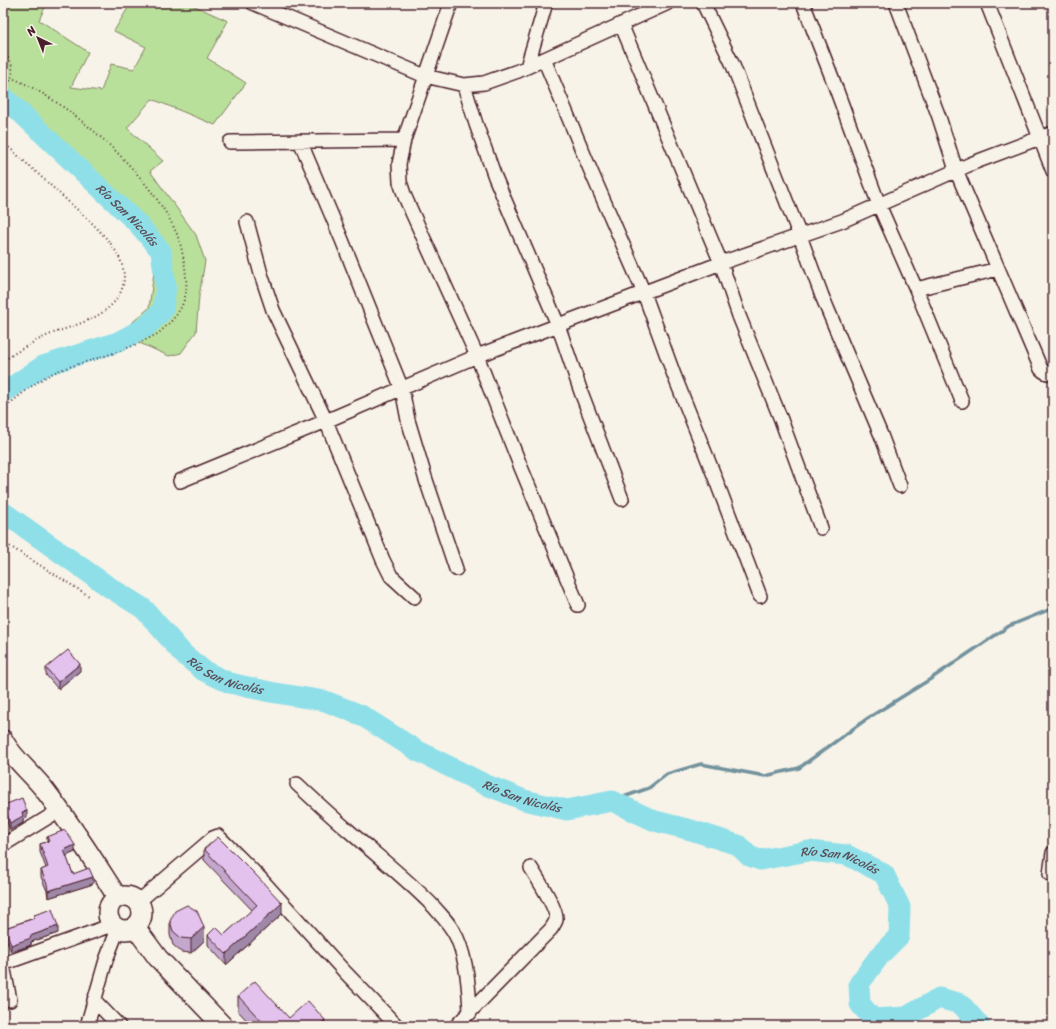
<svg xmlns="http://www.w3.org/2000/svg" width="1056" height="1029" viewBox="0 0 1056 1029" font-family="Sriracha,sans-serif">
<style>
.green{fill:#b9e09b;stroke:#828063}
.lines{fill:none;stroke-linecap:round;stroke-linejoin:round}
.stream{stroke:#73929d;stroke-width:3.5}
.river{stroke:#8fdfe9;stroke-width:21}
.street-casing{stroke:#4a1f2b;stroke-width:16}
.secondary-casing{stroke:#4a1f2b;stroke-width:22}
.path{stroke:#4a1f2b;stroke-width:2;stroke-dasharray:1 3;stroke-linecap:butt}
.street{stroke:#f7f3e8;stroke-width:13}
.secondary{stroke:#f7f3e8;stroke-width:19}
.wall{fill:#c3a7cd;stroke:#4a1f2b}
.shaded-wall{fill:#9f88a7;stroke:#4a1f2b}
.building{fill:#e3c2ee;stroke:#4a1f2b}
.labels{text-anchor:middle;stroke-width:3;stroke-linejoin:round;paint-order:stroke}
.water-label{font-size:12px;font-style:italic;fill:#5b4f5a;stroke:#f7f3e8}
</style>
<rect width="100%" height="100%" fill="#f7f3e8"/>
<filter id="ink" filterUnits="userSpaceOnUse"><feTurbulence type="fractalNoise" baseFrequency=".025" numOctaves="2"/><feDisplacementMap in="SourceGraphic" scale="8" xChannelSelector="R" yChannelSelector="G"/><feConvolveMatrix kernelMatrix="1 2 1 2 8 2 1 2 1" color-interpolation-filters="sRGB"/></filter>
<g filter="url(#ink)">
<path class="green" d="M3,3H47L39,20L88,52L71,87L101,91L111,64L134,69L146,47L114,31L131,3H188L228,21L207,58L246,83L215,125L152,99L127,128L163,161L150,171L196,235L205,261L199,296L196,332L181,353L169,356L119,334L149,308L158,243L40,128L3,96Z"/>
<g class="lines">
<path class="stream" d="M612,801L649,788L667,774L701,764L765,776L799,768L868,718L929,680L1009,626L1051,609L1053,606"/>
<g class="river">
<path id="s1" d="M3,96L138,224L161,251L166,287L163,310L146,327L118,342L43,366L3,393"/>
<path id="s2" d="M3,512L109,587L144,609L183,654L204,671L230,683L270,692L325,701L361,715L416,750L484,784L524,800L567,810L612,801L655,821L691,830L738,845L749,856L760,860L808,851L847,855L884,874L900,907L899,936L880,955L859,984L860,1004L873,1019L906,1017L939,998L961,1004L980,1026"/>
</g>
<g class="street-casing">
<path id="street" d="M253,3L425,76L464,85L484,83L518,71L668,3
M451,3L404,140L399,164L400,182L405,197L477,356L520,465L578,605
M703,3L732,63L800,236L822,296L881,435L900,486
M803,3L831,75L879,205L916,289L962,401
M896,3L939,117L956,170L1041,369C1045,373 1048,374 1053,373
M987,3L1053,171
M621,24L721,263L739,316L780,417L821,528
M544,59L590,169L644,293L674,375L714,475L760,596
M527,67L546,3
M464,85L476,124L495,177L558,325L581,392L622,499
M300,141L342,240L402,389L408,420L425,477L456,569
M230,142L404,140
M247,222L261,274L273,310L326,421L383,560L391,576L414,597
M916,289L998,269
M180,481L326,421L477,356L721,263L842,221L973,163L1053,133
M297,784C314,800 331,816 349,831C377,856 407,879 433,906C442,916 452,926 457,938C467,961 469,988 470,1013
M3,845L60,810
M1050,874L1053,853
M138,902L213,838L218,836L261,879L344,971L397,1026
M3,964L112,925
M3,965L10,1000
M94,1000L119,1026
M87,1026L106,960L118,929
M456,1026L551,929C553,926 555,923 556,920C558,910 537,878 531,868"/>
</g>
<g class="secondary-casing">
<path id="secondary" d="M3,740C13,759 31,772 44,789C71,824 94,861 118,898
M108 913a17 17 0 1 1 34 0a17 17 0 1 1-34 0Z
M135,927L158,958L223,1026"/>
</g>
<path class="path" d="M3,51C16,66 15,77 3,92
M3,142L93,224C102,234 112,243 118,255C133,284 118,306 91,319C78,325 64,329 51,334C34,341 18,351 3,361
M3,409C22,394 40,377 63,369C90,360 120,353 145,340C151,337 157,335 161,331C171,322 180,313 184,300C188,289 186,278 185,267C183,256 181,243 176,232C150,174 71,102 12,78
M3,542L89,596"/>
<use href="#street" class="street"/>
<use href="#secondary" class="secondary"/>
</g>
<path class="wall" d="M46,668L80,671L58,689L46,675Z
M4,805L27,818L23,819V823L10,830L4,812Z
M47,837L75,852L66,856L73,874L93,884L48,898L47,891L41,877V870L46,868L40,852V844L47,842Z
M204,849L282,914L226,965L208,945V935H224L252,910L204,860Z
M34,915L58,933L31,942V945L11,952L5,935V928L34,918Z
M170,921L204,941L191,953L181,952L173,945L170,935Z
M238,996L289,1018L325,1026H252L238,1011Z"/>
<path class="shaded-wall" d="M80,664V671L58,689V682Z
M27,811V818L23,819V823L10,830V823L22,812Z
M75,845V852L64,857V850Z
M93,877V884L48,898V891Z
M282,903V914L226,965V954Z
M58,926V933L31,942V945L11,952V945L30,936Z
M204,927V941L191,953V939Z
M325,1020V1026H318Z"/>
<path class="building" d="M68,650L80,664L58,682L46,668Z
M22,798L27,811L22,812L23,816L10,823L4,805Z
M65,830L75,845L64,850L73,874L89,868L93,877L48,891L47,884L41,870L48,867L40,844L49,841L47,837Z
M218,837L255,874L282,903L226,954L208,935L216,927L224,935L257,905L204,849Z
M187,905L197,911L204,927L191,939L181,938L173,931L170,921L175,911Z
M52,909L58,926L30,936L31,938L11,945L5,928L35,918L34,915Z
M255,981L289,1018L308,1001L325,1020L318,1026H266L238,996Z"/>
</g>
<g class="labels">
<g class="water-label">
<text dy="4" stroke="none"><textPath href="#s1" startOffset="172">Río San Nicolás</textPath></text>
<text dy="4" stroke="none"><textPath href="#s2" startOffset="279">Río San Nicolás</textPath></text>
<text dy="4" stroke="none"><textPath href="#s2" startOffset="603">Río San Nicolás</textPath></text>
<text dy="4" stroke="none"><textPath href="#s2" startOffset="939">Río San Nicolás</textPath></text>
</g>
</g>
<rect width="1056" height="1029" fill="none" stroke="#f7f3e8" stroke-width="16"/>
<rect x="8" y="8" width="1040" height="1013" fill="none" stroke="#4a1f2b" stroke-width="1.5" filter="url(#ink)"/>
<g transform="translate(38 38) rotate(317)" stroke="#f7f3e8" stroke-width="3" paint-order="stroke">
<path d="M0-3L7 15L0 10L-7 15Z" fill="#4a1f2b"/>
<text y="-6" font-size="11" font-weight="bold" text-anchor="middle" fill="#4a1f2b">N</text>
</g>
</svg>
